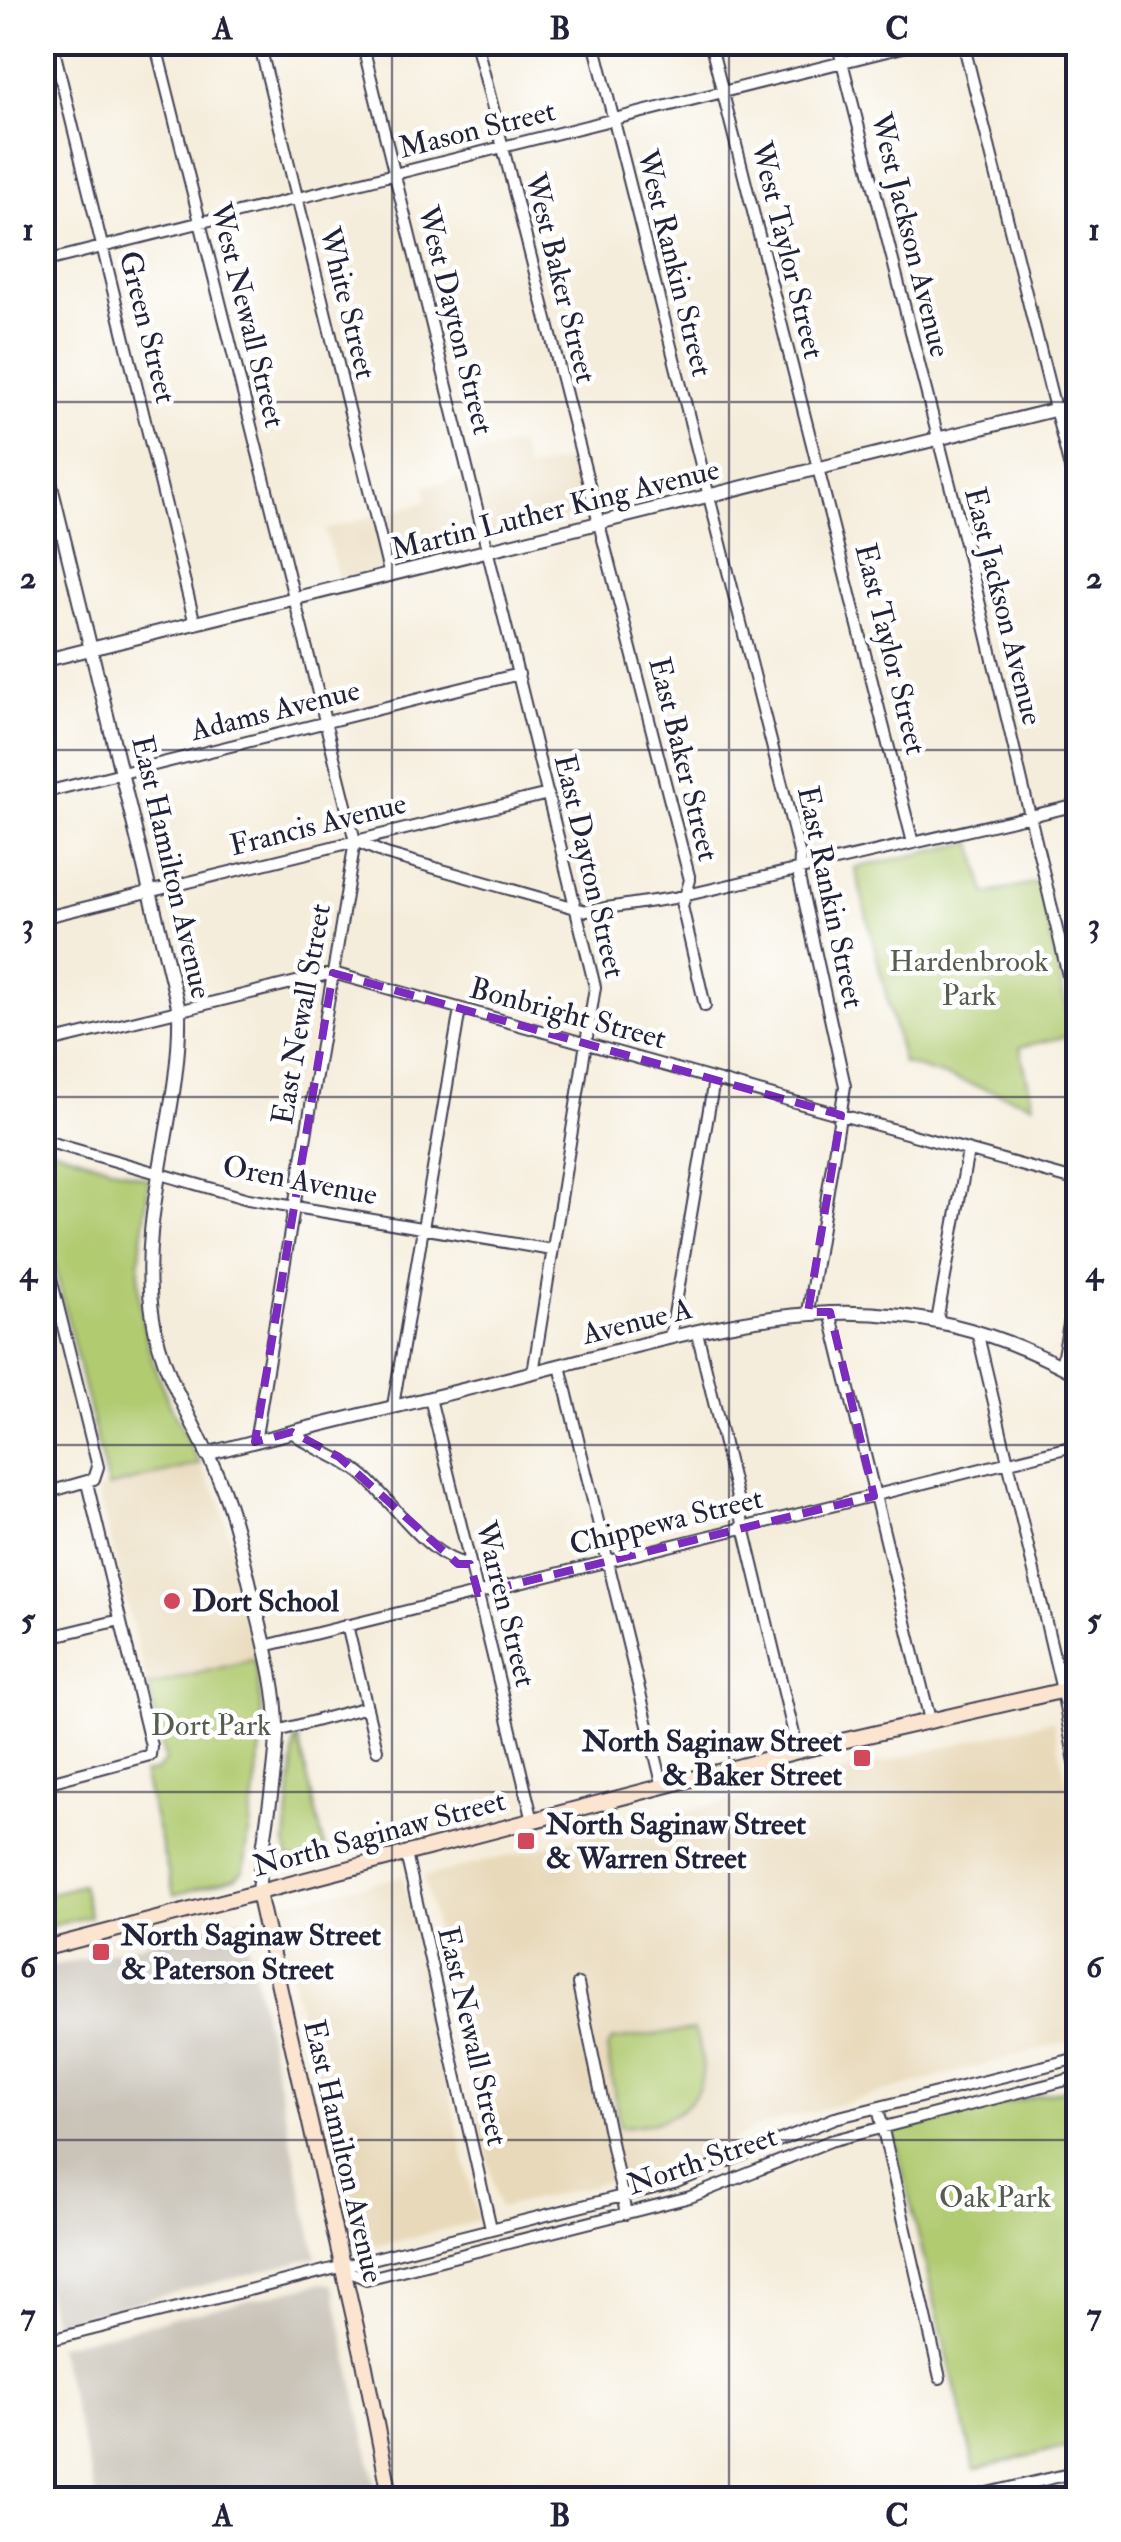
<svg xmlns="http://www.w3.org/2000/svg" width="1121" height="2542" viewBox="0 0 1121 2542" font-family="'IM FELL Double Pica',serif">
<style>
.built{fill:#e8d9ba}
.industrial{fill:#c9c3b8}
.green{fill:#b1cb71;stroke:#6a7656;stroke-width:2.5}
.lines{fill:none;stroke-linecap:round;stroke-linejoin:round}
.minor-casing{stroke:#424053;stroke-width:14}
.tertiary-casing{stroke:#424053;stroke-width:16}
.secondary-casing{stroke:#424053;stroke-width:18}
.minor{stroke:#fff;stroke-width:10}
.tertiary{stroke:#fff;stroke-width:12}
.secondary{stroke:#fce5d0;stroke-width:14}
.marked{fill:none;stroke:#7b2cbf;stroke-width:8;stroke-dasharray:20 12;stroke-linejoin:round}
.grid{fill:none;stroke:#22223b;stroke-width:2.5;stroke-opacity:0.55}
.poi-dot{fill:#d1495b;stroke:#fff;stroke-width:4}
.labels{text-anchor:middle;stroke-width:9;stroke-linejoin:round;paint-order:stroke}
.street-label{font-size:30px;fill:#22223b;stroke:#fff}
.park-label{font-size:30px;fill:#545d4e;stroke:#fff}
.poi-label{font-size:30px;font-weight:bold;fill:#22223b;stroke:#fff;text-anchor:start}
.neatline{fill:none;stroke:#22223b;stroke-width:4}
.grid-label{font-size:32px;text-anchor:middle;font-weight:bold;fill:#22223b}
</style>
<rect width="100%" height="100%" fill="#fff"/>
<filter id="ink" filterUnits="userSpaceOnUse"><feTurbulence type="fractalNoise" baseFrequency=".01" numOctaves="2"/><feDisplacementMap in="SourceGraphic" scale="20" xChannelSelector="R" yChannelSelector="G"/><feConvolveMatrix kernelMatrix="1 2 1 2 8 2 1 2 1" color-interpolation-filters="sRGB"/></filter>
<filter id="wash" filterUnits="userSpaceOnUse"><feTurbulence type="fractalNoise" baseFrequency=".0048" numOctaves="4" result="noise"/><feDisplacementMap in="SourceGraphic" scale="40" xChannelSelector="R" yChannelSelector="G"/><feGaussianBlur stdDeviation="2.25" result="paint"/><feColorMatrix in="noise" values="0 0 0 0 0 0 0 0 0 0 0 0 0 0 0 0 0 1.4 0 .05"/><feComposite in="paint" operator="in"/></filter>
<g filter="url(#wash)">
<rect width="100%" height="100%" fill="#f5eddb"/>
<path class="built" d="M519,444L527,470L575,458L589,514L339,581L325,530L427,501L425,486L471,477L466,457Z
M200,1464L221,1502L257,1650L255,1659L148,1686L97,1490Z
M1053,1720L1078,1835V2039L760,2126L694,2161L499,2208L424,1877Z
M403,1876L478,2221L353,2252L276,1905Z"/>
<path class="industrial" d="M242,1919L317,2257L53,2323L42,2277V1969Z
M321,2283L331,2284L334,2289L378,2499H97L57,2346Z"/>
<path class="green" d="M973,842L986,894L1038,882L1073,1035L1020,1047L1033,1104L903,1063L855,868Z
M42,1145L148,1179C149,1210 139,1242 139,1273C137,1343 168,1404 200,1464L108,1487L43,1218Z
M255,1659L264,1727L244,1870L235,1878L174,1895L143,1774L156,1771L165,1761L148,1686Z
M298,1739L326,1853L298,1861L288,1858L286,1844L295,1740Z
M82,1885L90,1916L43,1928V1895Z
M694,2030C720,2094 683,2124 620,2127L607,2049L612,2040Z
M1078,2086V2444L975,2469L893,2131Z"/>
</g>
<g filter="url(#ink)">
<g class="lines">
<g class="minor-casing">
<path id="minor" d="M52,42L195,624
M155,42L355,841L255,1442
M259,42L390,576
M362,42L595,987L533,1373
M476,42L690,880L682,906L705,1006
M594,42L800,856L799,877L845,1086L808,1312
M710,42L913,843
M837,42L971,567L1078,1018
M963,42L1078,500
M42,262L923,42
M42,793L519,674
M355,841L386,854L586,911L674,898L1078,805
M42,918L548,794
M42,1044L333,973L1078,1181
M42,1140L248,1199L552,1250
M42,1242L98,1467L94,1479L42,1494
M830,1312L930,1720
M937,1321L968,1151
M977,1331L1062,1690L1078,1779
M697,1332L798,1751
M670,1338L714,1080
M560,1366L663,1787
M1061,1366L1078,1278
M430,1398L533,1821
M393,1406L460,1009
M292,1432C314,1451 343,1457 365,1477C393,1502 431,1562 470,1564
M347,1625L377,1750
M42,1639L120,1620
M265,1646L1078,1445
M277,1731L367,1707
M42,1784L150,1755L151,1746L87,1483
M406,1854L491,2228
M578,1984L626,2214
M878,2108L940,2378
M344,2269L366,2279L690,2197L830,2141L1078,2077
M42,2342L674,2183L835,2118L1078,2058
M958,2500L1078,2472"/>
</g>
<g class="tertiary-casing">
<path id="tertiary" d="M42,449L179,1010C182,1113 136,1215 153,1318C163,1382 202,1432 224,1492C237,1527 245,1565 254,1601C265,1645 278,1689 277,1735C275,1788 262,1840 258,1893
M42,661L1078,404
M206,1454C311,1426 417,1402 522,1375C728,1324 877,1265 1078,1375"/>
</g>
<g class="secondary-casing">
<path id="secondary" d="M258,1893L364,2362L391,2500
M42,1949L798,1751L1078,1687"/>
</g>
<use href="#minor" class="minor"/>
<use href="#tertiary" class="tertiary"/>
<use href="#secondary" class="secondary"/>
</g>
</g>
<path class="marked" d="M333,973L841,1115L808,1312H830L874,1496L478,1593L470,1564H458L339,1457L292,1432L255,1442Z"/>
<path class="grid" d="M392,42V2500M729,42V2500M42,402H1078M42,750H1078M42,1097H1078M42,1445H1078M42,1792H1078M42,2140H1078"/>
<g class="poi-dot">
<circle cx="172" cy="1601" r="10"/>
<rect x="852" y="1748" width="20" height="20" rx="5"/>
<rect x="516" y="1831" width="20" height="20" rx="5"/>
<rect x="91" y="1942" width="20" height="20" rx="5"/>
</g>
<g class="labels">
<g class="street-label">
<text transform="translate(477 129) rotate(-14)" y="10">Mason Street</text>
<text transform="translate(911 235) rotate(76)" y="10">West Jackson Avenue</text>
<text transform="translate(788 250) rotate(76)" y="10">West Taylor Street</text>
<text transform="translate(675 263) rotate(76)" y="10">West Rankin Street</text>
<text transform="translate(561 278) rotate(76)" y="10">West Baker Street</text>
<text transform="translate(348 303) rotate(76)" y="10">White Street</text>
<text transform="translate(248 315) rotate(76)" y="10">West Newall Street</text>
<text transform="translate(456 320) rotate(76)" y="10">West Dayton Street</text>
<text transform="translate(148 327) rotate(76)" y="10">Green Street</text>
<text transform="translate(555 509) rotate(-14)" y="10">Martin Luther King Avenue</text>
<text transform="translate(1004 606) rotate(76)" y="10">East Jackson Avenue</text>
<text transform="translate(891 649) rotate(76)" y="10">East Taylor Street</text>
<text transform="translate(275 710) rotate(-14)" y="10">Adams Avenue</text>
<text transform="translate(684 759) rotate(76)" y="10">East Baker Street</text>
<text transform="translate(318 824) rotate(-14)" y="10">Francis Avenue</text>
<text transform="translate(590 866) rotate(77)" y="10">East Dayton Street</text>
<text transform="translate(172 867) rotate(77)" y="10">East Hamilton Avenue</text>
<text transform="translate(831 897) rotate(78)" y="10">East Rankin Street</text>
<text transform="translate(568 1013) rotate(15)" y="10">Bonbright Street</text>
<text transform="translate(301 1014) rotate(-80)" y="10">East Newall Street</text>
<text transform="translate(300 1180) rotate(11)" y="10">Oren Avenue</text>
<text transform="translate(637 1321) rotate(-14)" y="10">Avenue A</text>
<text transform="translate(666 1521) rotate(-14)" y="10">Chippewa Street</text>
<text transform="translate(506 1604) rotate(76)" y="10">Warren Street</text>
<text transform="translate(379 1833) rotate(-15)" y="10">North Saginaw Street</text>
<text transform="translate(473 2036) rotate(77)" y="10">East Newall Street</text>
<text transform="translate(344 2151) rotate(77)" y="10">East Hamilton Avenue</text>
<text transform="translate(702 2160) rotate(-19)" y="10">North Street</text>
</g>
<g class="park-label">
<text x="969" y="971">Hardenbrook<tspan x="969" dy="34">Park</tspan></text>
<text x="211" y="1735">Dort Park</text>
<text x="995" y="2207">Oak Park</text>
</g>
<g class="poi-label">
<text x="192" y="1611">Dort School</text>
<text x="842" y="1751" text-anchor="end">North Saginaw Street<tspan x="842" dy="34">&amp; Baker Street</tspan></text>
<text x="546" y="1834">North Saginaw Street<tspan x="546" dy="34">&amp; Warren Street</tspan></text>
<text x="121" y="1945">North Saginaw Street<tspan x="121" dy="34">&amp; Paterson Street</tspan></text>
</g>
</g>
<rect width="1121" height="2542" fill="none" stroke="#fff" stroke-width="110"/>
<rect x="55" y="55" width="1011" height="2432" class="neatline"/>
<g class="grid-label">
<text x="223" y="39">A</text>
<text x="560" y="39">B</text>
<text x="897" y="39">C</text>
<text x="28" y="240">1</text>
<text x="1094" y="240">1</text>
<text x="28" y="588">2</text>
<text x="1094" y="588">2</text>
<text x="28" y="935">3</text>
<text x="1094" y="935">3</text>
<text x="28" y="1282">4</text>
<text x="1094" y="1282">4</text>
<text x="28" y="1630">5</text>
<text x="1094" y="1630">5</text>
<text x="28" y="1977">6</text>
<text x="1094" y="1977">6</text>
<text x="28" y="2325">7</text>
<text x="1094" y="2325">7</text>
<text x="223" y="2526">A</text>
<text x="560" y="2526">B</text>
<text x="897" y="2526">C</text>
</g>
</svg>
